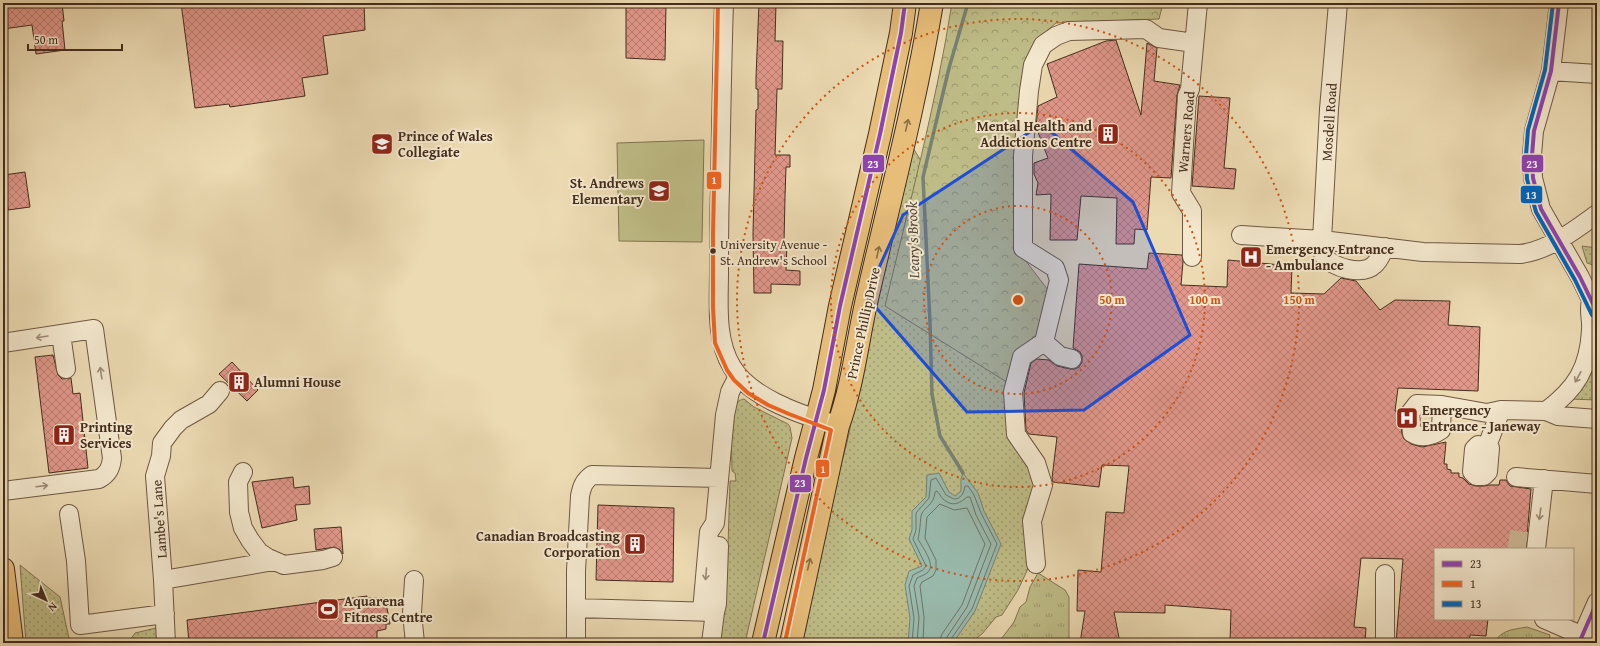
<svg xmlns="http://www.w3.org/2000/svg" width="1600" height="646" viewBox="0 0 1600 646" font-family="'Gentium Book Plus',serif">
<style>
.grass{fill:url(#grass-dots);stroke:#827552}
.forest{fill:url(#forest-crowns);stroke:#827552}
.park{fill:url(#park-tufts);stroke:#827552}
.pitch{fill:#bfbd87;stroke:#827552}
.water{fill:#99baad;stroke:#778273}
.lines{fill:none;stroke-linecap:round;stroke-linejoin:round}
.shore{stroke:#6e7465;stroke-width:1}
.stream{stroke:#778273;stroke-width:3.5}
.building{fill:url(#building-cross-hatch);stroke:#442d1d}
.minor-tunnel{stroke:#cab794;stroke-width:18;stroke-dasharray:18 9;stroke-linecap:butt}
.minor-casing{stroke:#6e5842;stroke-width:20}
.major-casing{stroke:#442d1d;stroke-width:24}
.minor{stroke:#f3e7cd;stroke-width:18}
.major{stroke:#e6bd79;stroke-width:22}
.bus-1-casing{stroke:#f3e7cd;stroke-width:7}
.bus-2-casing{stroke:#f3e7cd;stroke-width:7}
.bus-3-casing{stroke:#f3e7cd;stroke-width:7}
.bus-1{stroke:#8e44ad;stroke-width:4}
.bus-2{stroke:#f26522;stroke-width:4}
.bus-3{stroke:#0065bd;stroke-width:4}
.oneway{stroke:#8d6e46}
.oneway2{stroke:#9c8a75}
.marked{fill:#1d4ed8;fill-opacity:0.2;stroke:#1d4ed8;stroke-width:3;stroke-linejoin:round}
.ring{fill:none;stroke:#cf520f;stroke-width:2;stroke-dasharray:2 4}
.bus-dot{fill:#442d1d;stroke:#f3e7cd;stroke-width:1.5}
.labels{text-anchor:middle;stroke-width:4;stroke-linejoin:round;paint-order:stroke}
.bus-label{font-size:13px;fill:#442d1d;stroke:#f3e7cd;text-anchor:start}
.street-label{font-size:14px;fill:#442d1d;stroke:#f3e7cd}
.poi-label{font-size:14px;font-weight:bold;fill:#442d1d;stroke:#f3e7cd;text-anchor:start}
.water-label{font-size:15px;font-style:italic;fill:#55493a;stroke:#f3e7cd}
.centre{fill:#cf520f;stroke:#f3e7cd;stroke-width:2}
.ring-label{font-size:12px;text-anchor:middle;font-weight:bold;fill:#cf520f;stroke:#f3e7cd;stroke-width:4;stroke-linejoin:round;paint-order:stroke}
.line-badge{stroke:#f3e7cd;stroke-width:1.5}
.badge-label{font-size:11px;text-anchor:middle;font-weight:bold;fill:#fff}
</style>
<defs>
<pattern id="grass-dots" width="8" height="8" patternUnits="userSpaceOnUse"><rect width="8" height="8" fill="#bfbd87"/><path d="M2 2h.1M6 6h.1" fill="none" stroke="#9d9a6e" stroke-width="1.8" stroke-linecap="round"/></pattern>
<pattern id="forest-crowns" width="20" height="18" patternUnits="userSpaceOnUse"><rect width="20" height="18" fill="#bfbd87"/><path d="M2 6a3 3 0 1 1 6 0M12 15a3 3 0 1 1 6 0" fill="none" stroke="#9d9a6e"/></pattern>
<pattern id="park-tufts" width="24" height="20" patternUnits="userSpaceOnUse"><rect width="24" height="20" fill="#bfbd87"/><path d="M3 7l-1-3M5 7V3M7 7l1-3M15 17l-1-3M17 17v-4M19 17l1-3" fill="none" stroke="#9d9a6e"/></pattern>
<pattern id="building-cross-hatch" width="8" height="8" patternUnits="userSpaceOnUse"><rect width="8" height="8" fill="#e1978a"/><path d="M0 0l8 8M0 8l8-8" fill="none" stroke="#b87c70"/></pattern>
</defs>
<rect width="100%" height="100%" fill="#ecdab2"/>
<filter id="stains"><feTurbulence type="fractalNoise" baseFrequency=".005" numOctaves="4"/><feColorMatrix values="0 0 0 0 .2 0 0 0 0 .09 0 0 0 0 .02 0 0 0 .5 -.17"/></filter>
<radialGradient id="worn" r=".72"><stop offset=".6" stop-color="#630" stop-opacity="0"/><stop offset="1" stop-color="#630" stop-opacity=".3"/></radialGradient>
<path class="grass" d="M912,146L921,161L904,228L1010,384L1004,408L1035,484L1032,560L1018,590L1002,615L996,617L982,634L970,643H800L827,520L848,438L862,368Z
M1582,246L1597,248V268L1596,266L1587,263Z
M1597,351V400L1569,399Z
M744,399L754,407L788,424L790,427L792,438L745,643H718L727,579L730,481H736L735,473L732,471C732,455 729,416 736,404C738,400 741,400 744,399Z
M20,565L60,597L70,643H26Z
M160,627L161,643H128L135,633Z"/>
<path class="forest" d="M952,3H1163L1159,19L1056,23L1035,41L1024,90L1016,248L1051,294L1042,330L1010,384L885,306C909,205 936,105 952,3Z"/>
<path class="park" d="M1038,573L1065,590L1069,597V638L1052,643H997L998,639L1002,638L1014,622L1020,607L1026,602L1030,587Z
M1527,627L1550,635L1549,643H1493C1504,629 1511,630 1527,627Z"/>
<path class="pitch" d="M704,140L702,242L619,241L617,143Z"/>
<path class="water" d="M939,473L949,492L955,496L961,491V479L963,473L978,493L984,511L1001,544L975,611L953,643H908L910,618L905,585L909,571L922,566L909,539L912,530V511L926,497L927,475Z"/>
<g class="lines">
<path class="shore" d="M912,643L914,618L909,586L913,575L923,570L926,566L913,539L916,530V513L929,498L931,480L936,478L946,495L954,499C961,499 964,493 965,486H968L974,495L981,513L997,544L972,609L951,639L950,643
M917,643L919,617L914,586L917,578C920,576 926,575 928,572C936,564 922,547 918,539C920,531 920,524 921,516C923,507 934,506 935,492L937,491C939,493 941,497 943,499C952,507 959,504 967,497H970L976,515L991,544L967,607L947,637L945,643
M923,643L924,617L920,586L922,582L933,576L936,570V560L925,538L927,517L940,504L954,510L967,508L985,544L962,605L942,634L939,643"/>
<path class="stream" d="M963,473L940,436L932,394L930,322L923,177L949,68L968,3"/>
</g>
<path class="building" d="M3,3H62L64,21H62L65,50L36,54L32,25L3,29Z
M181,3H364L365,30L323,36L328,74L302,78L305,96L230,107L229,104L195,108Z
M626,3H666L665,60L626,58Z
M759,3H776L775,41H783L782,89H777L775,155H790V167H786L785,197L784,243H787L786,270L800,271V285L771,284V293H754L753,234L756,110L758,109V89H756V77Z
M1116,40L1141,115L1147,43L1157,48L1154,81L1180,85L1177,95L1171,178L1151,177L1147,230L1135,229L1134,244H1116L1117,198L1081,196L1077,240H1050L1051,194L1036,195L1038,183L1034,174V163L1048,158L1036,127L1038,106L1057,97L1047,64L1106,41Z
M1199,96L1230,98L1224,168L1236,169L1234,189L1192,186Z
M25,172L30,207L8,210L4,175Z
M1149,253L1182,255L1183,262L1181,285L1227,287L1228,260L1292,266L1291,293L1324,294L1341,278L1356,281L1380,310L1395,300L1450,301L1448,325L1480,327L1478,391L1398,388L1395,411L1400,412L1402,434L1404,439L1411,444L1422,447L1446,442L1444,464H1447V469L1451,470V473H1459V477L1463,478L1469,484L1476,486H1484L1489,485H1499L1500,480H1506L1510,486L1531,489L1526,549H1435V619H1488L1486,636L1470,635L1469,643L1396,642L1403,559L1361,558L1354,627L1366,628L1365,643H1230L1231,610L1165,605V613L1114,612L1120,643H1080L1085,611H1077L1078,570L1101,572L1106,512L1124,513L1129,466L1102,465L1099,487L1053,482L1052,478L1057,437L1029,434L1026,430L1024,393L1031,363L1037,359L1049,360L1057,366L1070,369H1075L1079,367L1082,362V356L1080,352L1073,348L1079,264L1147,269Z
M53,355L58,375L62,379L71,378L73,394L80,393L88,468L49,473L35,357Z
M232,362L258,390L247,401L219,374Z
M293,477L294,488L309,486L310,504L295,505L297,520L262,528L252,482Z
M598,505L674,508L673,582L596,580Z
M341,527L343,554L340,550L335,547L316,550L314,529Z
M367,596V598H385L390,624H386V629L377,631V643H189L187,620Z"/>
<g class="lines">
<path class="minor-tunnel" d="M1517,549L1519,531L1537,532"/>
<g class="minor-casing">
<path id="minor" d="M724,3C722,65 721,126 720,188C719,216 719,244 719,272C719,303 715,339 732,367C749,396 798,414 830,423
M1338,3L1329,109L1322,240C1322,245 1321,252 1324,256C1332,268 1363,276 1374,265C1380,260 1382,253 1385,247
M1559,3L1551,71L1534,131L1532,155L1533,178L1541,209L1580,277L1597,312
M1551,71L1597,74
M1241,235L1322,240L1423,252L1520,254C1548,251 1575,230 1597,214
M1192,257V211L1181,193L1187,96L1190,89L1198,3
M61,334L66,369
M1044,342L1060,356L1072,359
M3,343L94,329L112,458C111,468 108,474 99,479L3,491
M1417,404L1442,405L1441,430C1432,436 1422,439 1412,433L1410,413Z
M1442,405L1487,413L1501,410L1546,411L1558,416L1597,419
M1546,411C1576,389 1589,368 1591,330C1592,318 1588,313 1591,300
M1478,445L1490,448L1488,472L1484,476H1476L1472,472L1474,449Z
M1487,446L1501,410
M243,472L238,482L239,512L243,528L250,540L259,552L268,558L284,565L323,560L333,557
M1516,477L1597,484
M69,514L76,561L80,625L165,614
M1536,549L1544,479
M1036,564L1032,521L1043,485L1036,463L1016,434L1013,392L1022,357L1044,342L1059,280L1055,268L1023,248V156L1029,91L1033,65L1043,45L1056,36L1069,31L1146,29L1159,38L1194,43
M1385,574V643
M163,580L274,561
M414,580L412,613L415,643
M576,608L715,612L711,643
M702,611L709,532L715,523L725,415L730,392L738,376
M715,612L717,604L719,546
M1544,619L1583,636
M166,643L163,580L155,476L161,456L162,443L173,428L181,420L209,404L220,391
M576,643V571L580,496C582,486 584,481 592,475L719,478
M1579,643L1597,602"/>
</g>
<g class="major-casing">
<path id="major" d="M3,569L12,643
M763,643L806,458L824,390L840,306L880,134L901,33L905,3
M791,643L838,426C854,382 858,335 869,290C891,195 916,100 932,3"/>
</g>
<use href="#minor" class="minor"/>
<use href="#major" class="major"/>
<g class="bus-1-casing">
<path id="bus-1" d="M1559,3L1551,71L1534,131L1532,155L1533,178L1541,209L1580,277L1597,312
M763,643L806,458L824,390L840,306L880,134L901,33L905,3
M1579,643L1597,602"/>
</g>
<g class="bus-2-casing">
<path id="bus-2" d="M718,3L713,234V307L715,343L727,370L734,380L748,393L768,405L789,414L831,430L785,642"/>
</g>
<g class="bus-3-casing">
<path id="bus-3" d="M1553,3L1545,70L1528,130L1526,155L1527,179L1536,212L1575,280L1592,315"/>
</g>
<use href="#bus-1" class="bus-1"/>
<use href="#bus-2" class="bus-2"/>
<use href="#bus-3" class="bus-3"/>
</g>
<defs><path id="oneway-shaft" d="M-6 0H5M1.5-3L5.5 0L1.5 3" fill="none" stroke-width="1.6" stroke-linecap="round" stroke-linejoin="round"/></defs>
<g class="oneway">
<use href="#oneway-shaft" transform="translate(907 125) rotate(-77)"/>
<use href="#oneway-shaft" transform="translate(878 252) rotate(-77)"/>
<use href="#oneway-shaft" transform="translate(809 564) rotate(-77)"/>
</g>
<g class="oneway2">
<use href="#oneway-shaft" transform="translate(42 337) rotate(171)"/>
<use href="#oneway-shaft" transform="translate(101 373) rotate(-99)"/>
<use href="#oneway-shaft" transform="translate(1578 377) rotate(119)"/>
<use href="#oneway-shaft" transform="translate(42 486) rotate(-7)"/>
<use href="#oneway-shaft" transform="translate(1540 514) rotate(98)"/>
<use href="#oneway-shaft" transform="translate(706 574) rotate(95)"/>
</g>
<path class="marked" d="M1042,124L1133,202L1190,335L1084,410L967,412L866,296L903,215Z"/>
<g class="ring">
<circle cx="1018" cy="300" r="94"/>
<circle cx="1018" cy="300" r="187"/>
<circle cx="1018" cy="300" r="281"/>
</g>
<defs>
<g id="building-square" transform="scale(1.15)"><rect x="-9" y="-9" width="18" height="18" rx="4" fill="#8f2418" stroke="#f3e7cd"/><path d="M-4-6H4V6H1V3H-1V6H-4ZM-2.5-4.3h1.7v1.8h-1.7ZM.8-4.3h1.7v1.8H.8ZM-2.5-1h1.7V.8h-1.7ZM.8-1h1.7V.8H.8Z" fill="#fff"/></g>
<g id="school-square" transform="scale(1.15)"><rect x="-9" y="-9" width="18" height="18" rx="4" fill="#8f2418" stroke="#f3e7cd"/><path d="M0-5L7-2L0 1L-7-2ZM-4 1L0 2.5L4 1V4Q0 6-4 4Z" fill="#fff"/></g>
<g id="hospital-square" transform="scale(1.15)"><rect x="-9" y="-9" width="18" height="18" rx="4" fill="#8f2418" stroke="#f3e7cd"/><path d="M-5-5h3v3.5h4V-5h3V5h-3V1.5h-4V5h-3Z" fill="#fff"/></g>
<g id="stadium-square" transform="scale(1.15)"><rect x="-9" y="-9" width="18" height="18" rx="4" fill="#8f2418" stroke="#f3e7cd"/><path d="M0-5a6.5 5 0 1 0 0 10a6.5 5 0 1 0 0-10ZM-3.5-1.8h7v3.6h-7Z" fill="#fff"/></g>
</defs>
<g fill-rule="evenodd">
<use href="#building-square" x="1108" y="134"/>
<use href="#school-square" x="382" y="144"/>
<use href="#school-square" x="659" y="191"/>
<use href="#hospital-square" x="1251" y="257"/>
<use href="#building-square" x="239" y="382"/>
<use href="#hospital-square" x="1407" y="418"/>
<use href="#building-square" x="64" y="435"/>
<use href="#building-square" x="635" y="544"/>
<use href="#stadium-square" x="328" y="609"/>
</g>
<circle class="bus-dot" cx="713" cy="251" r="3.5"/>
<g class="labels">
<g class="bus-label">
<text x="720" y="249">University Avenue -<tspan x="720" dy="16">St. Andrew's School</tspan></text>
</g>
<g class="street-label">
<text transform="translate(1329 122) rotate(-86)" y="5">Mosdell Road</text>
<text transform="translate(1186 132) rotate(-85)" y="5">Warners Road</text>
<text transform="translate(863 323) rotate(-78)" y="5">Prince Phillip Drive</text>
<text transform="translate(159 519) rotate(-94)" y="5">Lambe's Lane</text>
</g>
<g class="poi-label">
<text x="1092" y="131" text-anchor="end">Mental Health and<tspan x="1092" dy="16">Addictions Centre</tspan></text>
<text x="398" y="141">Prince of Wales<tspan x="398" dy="16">Collegiate</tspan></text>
<text x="644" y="188" text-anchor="end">St. Andrews<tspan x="644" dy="16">Elementary</tspan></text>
<text x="1266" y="254">Emergency Entrance<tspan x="1266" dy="16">- Ambulance</tspan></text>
<text x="254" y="387">Alumni House</text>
<text x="1422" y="415">Emergency<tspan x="1422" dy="16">Entrance - Janeway</tspan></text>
<text x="80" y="432">Printing<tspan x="80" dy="16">Services</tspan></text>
<text x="620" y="541" text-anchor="end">Canadian Broadcasting<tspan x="620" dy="16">Corporation</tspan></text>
<text x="344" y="606">Aquarena<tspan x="344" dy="16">Fitness Centre</tspan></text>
</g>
<g class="water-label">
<text transform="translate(913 240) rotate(-92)" y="5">Leary's Brook</text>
</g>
</g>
<circle cx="1018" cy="300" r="6" class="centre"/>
<g class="ring-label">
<text x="1112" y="304">50 m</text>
<text x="1205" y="304">100 m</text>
<text x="1299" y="304">150 m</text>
</g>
<g class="line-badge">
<rect x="1521" y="154" width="23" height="19" rx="4" fill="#8e44ad"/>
<rect x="862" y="154" width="23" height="19" rx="4" fill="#8e44ad"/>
<rect x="706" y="171" width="16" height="19" rx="4" fill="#f26522"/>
<rect x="1520" y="185" width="23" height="19" rx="4" fill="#0065bd"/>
<rect x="815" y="459" width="15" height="19" rx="4" fill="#f26522"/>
<rect x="789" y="474" width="23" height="19" rx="4" fill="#8e44ad"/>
</g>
<g class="badge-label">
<text x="1532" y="168">23</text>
<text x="873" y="168">23</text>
<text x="714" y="184">1</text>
<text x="1531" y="199">13</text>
<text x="823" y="473">1</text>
<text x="800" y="487">23</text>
</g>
<rect width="1600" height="646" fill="none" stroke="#ecdab2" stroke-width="16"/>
<rect x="4" y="4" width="1592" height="638" fill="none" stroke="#442d1d" stroke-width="2"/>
<rect x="8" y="8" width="1584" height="630" fill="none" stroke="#442d1d"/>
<rect x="1434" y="548" width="140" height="72" fill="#f3e7cd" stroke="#ad9d87"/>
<rect x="1442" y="561" width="20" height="6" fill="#8e44ad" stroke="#ad9d87"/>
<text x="1470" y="568" font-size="12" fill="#442d1d">23</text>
<rect x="1442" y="581" width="20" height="6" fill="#f26522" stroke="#ad9d87"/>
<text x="1470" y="588" font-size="12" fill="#442d1d">1</text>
<rect x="1442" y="601" width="20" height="6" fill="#0065bd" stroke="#ad9d87"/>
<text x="1470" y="608" font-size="12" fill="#442d1d">13</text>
<g transform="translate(46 600) rotate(136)" stroke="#f3e7cd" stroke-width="3" paint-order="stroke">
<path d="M0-3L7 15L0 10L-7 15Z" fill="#442d1d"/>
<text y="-6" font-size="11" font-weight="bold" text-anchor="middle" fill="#442d1d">N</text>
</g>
<path d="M28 44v6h94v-6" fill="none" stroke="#442d1d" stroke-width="2"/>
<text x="34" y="44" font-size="12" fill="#442d1d" stroke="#f3e7cd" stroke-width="3" paint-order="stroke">50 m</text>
<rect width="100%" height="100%" filter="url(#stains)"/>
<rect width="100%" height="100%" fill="url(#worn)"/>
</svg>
